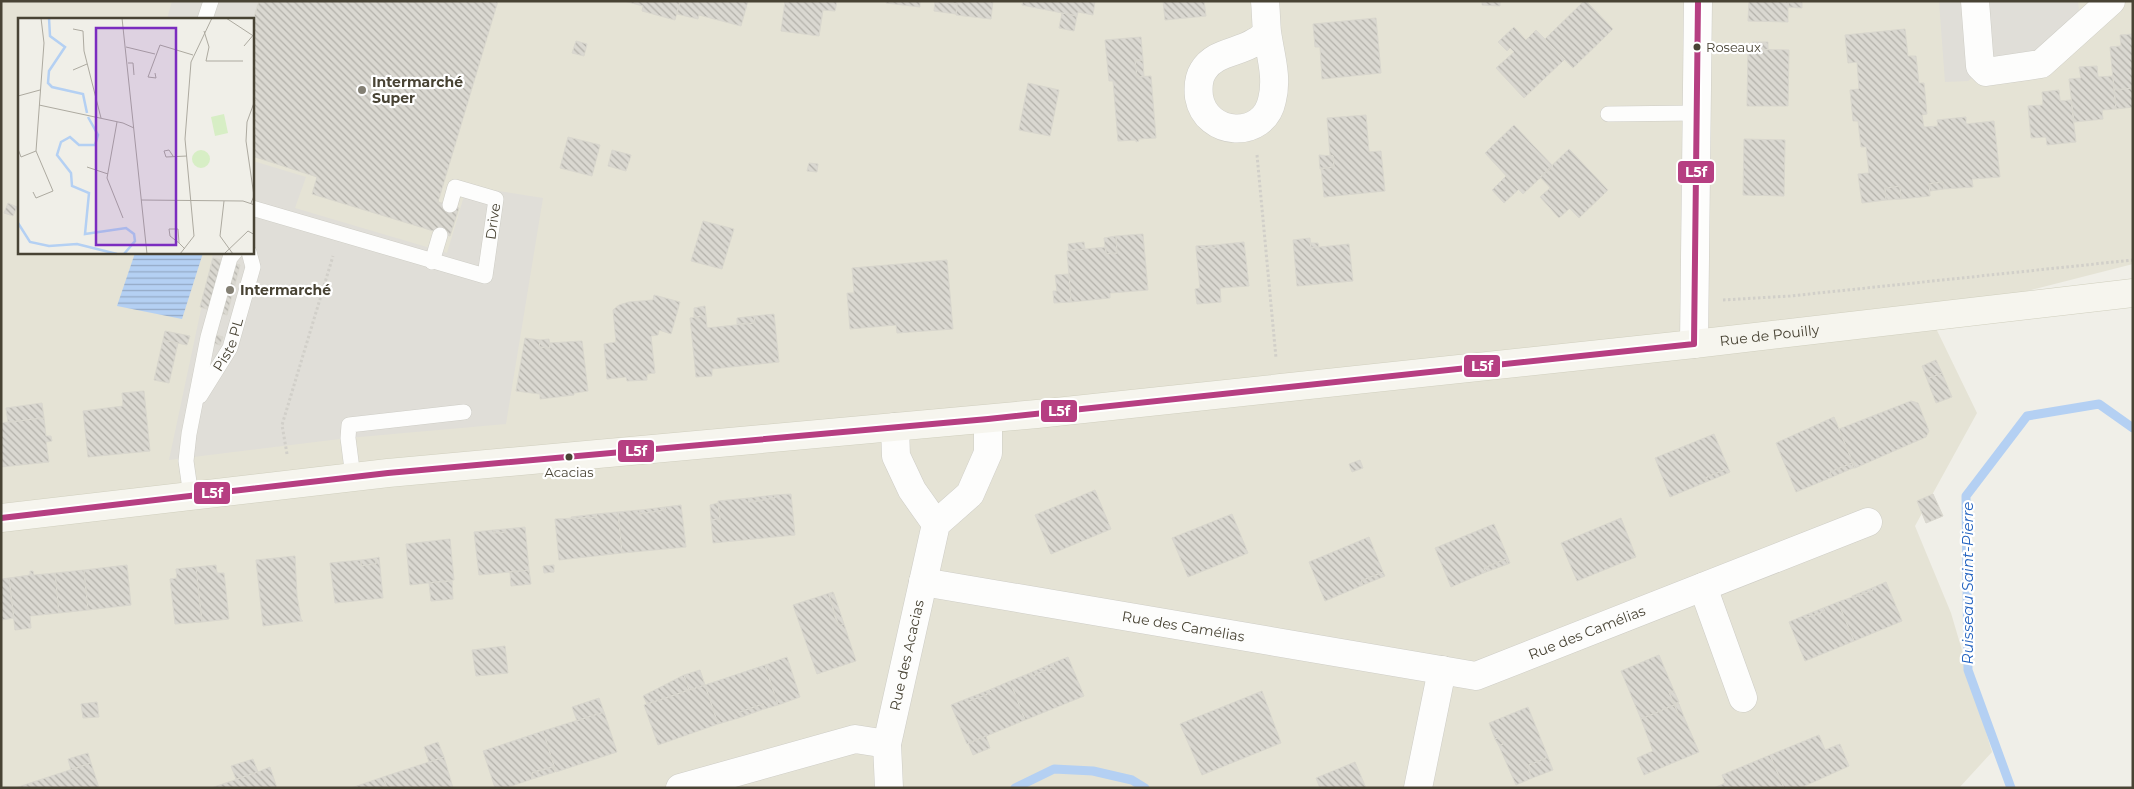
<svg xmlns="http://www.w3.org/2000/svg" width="2134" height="789" viewBox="0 0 2134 789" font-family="Montserrat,sans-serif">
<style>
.residential{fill:#e5e3d5;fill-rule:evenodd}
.parking{fill:#e0ded8}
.water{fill:url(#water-rules)}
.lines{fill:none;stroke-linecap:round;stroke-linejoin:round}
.stream{stroke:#b4d0f3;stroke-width:9}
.building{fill:url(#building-back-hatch);stroke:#d9d7ce}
.lane-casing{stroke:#cecdc6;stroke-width:16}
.street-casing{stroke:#cecdc6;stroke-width:29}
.secondary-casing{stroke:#d0cfbe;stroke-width:29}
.path{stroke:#d1cfc9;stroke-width:3;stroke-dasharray:2.5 2.5;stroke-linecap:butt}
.lane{stroke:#fdfdfc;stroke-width:15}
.street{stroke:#fdfdfc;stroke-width:28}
.secondary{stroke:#f6f5ee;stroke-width:28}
.bus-1-casing{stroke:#fff;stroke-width:10}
.bus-1{stroke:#b63f82;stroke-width:6}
.bus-dot{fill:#484334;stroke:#fff;stroke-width:2}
.poi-dot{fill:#837f73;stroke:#fff;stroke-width:2}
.labels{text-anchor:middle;stroke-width:4.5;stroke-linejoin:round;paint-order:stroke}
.bus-label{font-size:13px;fill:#484334;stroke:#fff;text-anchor:start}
.poi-label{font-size:14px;font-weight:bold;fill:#484334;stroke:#fff;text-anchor:start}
.street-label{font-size:14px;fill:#484334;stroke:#fff}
.water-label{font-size:15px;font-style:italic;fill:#2161bf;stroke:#fff}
.inset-river{fill:none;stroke:#b4d0f3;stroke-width:2.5}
.inset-road{fill:none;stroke:#adaaa0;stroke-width:1}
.view{fill:#7b2cbf;fill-opacity:0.15;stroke:#7b2cbf;stroke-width:2.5}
.inset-edge{fill:none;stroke:#484334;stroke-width:2.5}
.line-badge{stroke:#fff;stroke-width:2}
.badge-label{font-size:14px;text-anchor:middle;font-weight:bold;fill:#fff}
</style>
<defs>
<pattern id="water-rules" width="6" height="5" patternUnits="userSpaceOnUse" patternTransform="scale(1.25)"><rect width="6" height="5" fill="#b4d0f3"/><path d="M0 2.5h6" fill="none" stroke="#94aac6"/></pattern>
<pattern id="building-back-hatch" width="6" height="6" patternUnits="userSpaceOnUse" patternTransform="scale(1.25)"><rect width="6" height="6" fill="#dad8d1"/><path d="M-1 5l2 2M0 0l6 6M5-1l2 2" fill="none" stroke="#b3b1aa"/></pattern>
</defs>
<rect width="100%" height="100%" fill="#f0efe8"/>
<path class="residential" d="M1,1H2133V264L1930,316L1977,413L1915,526L1951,613L1992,752L1959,788H1ZM19,19H252V252H19Z"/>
<path class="parking" d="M172,1H259L253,23L252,19H167Z
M1939,1H2078L2079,10L2043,50L2028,54L1997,57L1968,81L1945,82Z
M253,161L306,177L295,208L447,253L467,186L543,198L506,424L348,438L169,460L213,253L252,252Z"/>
<path class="water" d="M135,253H203L182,319L117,306Z"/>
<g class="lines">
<path class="stream" d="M1015,788L1054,769L1093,771L1132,780L1145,788
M2011,788L1968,670L1966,496L2027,416L2099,404L2133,428"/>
</g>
<path class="building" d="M259,1H498L438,202L459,208L450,236L312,194L317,177L252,156V23Z
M624,1H680L675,20L642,11L643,6Z
M680,1H748L741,26L699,15L698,19L677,14Z
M785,1H837L835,11L823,10L819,36L781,31Z
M886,1H920V7L886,3Z
M935,1H993L991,19L956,15L957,4Z
M935,1L957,4L956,14L934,11Z
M1023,1H1095L1093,15L1078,12L1077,16L1022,5Z
M1163,1H1204L1206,16L1165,20Z
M1482,1H1500V6L1482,5Z
M1584,1H1586L1613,29L1573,68L1545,39Z
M1749,1H1788V22L1748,21Z
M1788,1H1802V8L1788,7Z
M1062,13L1077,16L1074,31L1059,28Z
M1376,18L1381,73L1322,79L1320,47H1315L1313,24Z
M1514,27L1526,40L1536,30L1565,59L1524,98L1496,68L1514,52L1510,48L1507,51L1498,42Z
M1905,29L1908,56H1916L1919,83H1924L1927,114L1922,115L1924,127L1938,126L1937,120L1966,117V124L1994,121L2000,177L1972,179L1973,187L1944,189L1943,182L1929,184L1930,196L1901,199L1900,186L1885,188L1886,200L1862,203L1858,174L1869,173L1866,147H1861L1858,121H1853L1850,90L1859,89L1857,62L1848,63L1845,35Z
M2133,34V88L2114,90L2110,47L2121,46L2120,35Z
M1141,37L1143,60H1135L1137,77L1151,76L1156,138L1138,139L1139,141L1136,142V140L1118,141L1113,81H1109L1105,40Z
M576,41L587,44L584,56L572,53Z
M1752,42H1768V50L1752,49Z
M1748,49L1789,50L1788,106H1747Z
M1135,60H1143L1144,77H1137Z
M2097,66L2098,77L2113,76L2116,109L2102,110L2103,119L2074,122L2069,79L2081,78L2079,67Z
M1028,83L1059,90L1050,136L1019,130Z
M2133,88V107L2116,109L2114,90Z
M2059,90L2060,101L2071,100L2076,142L2047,145L2046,137L2031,138L2028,106L2043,105L2042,92Z
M1366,115L1369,152L1381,151L1385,191L1324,197L1321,168L1334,167L1333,156L1330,155L1327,118Z
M1514,125L1553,166L1523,194L1485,153Z
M568,137L600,145L592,176L560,168Z
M1744,139L1785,140L1784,196L1743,195Z
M1569,149L1608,190L1579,218L1540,177Z
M612,150L631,155L626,171L608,166Z
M1319,155L1333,156L1334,167L1320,169Z
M809,163L818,164L817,172L807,171Z
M1506,176L1519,189L1504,203L1492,190Z
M1943,182L1944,189L1930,191L1929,184Z
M1900,186L1901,199L1886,200L1885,188Z
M1550,188L1570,208L1559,218L1540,197Z
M8,203L17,207L13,216L4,213Z
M703,221L734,229L722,269L691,261Z
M1143,234L1148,290L1110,293V298L1071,302L1067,251L1106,247V254L1117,253L1116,236Z
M1116,236L1117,253L1106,254L1104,238Z
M1310,238L1311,248L1349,244L1353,281L1297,286L1293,240Z
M1084,242L1085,249L1069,250L1068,244Z
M1244,242L1249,286L1220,288L1221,302L1197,304L1195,289L1200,288L1196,249L1216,247L1215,245Z
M1310,243H1318L1319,247L1311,248Z
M1215,245L1216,247L1196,249V246Z
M213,258L240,265L227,315L200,307Z
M947,260L953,329L897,333L896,325L850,329L847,293H854L852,268Z
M1069,274L1071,302L1054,303L1053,291H1057L1055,275Z
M654,295L680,302L671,334L659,330L658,335L651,336L655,373L647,374V380L627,381L626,377L607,379L604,344L616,342L613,310L619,305L629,302L653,300Z
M705,306L706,316L694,317V308Z
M774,314L779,362L712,369V376L696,377L690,318L706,316L707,328L755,323L754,316Z
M754,316L755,323L737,324V318Z
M165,331L190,336L187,345L163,340Z
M216,335L223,337L220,345L213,343Z
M525,338L540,340L539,347L550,348L549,343L582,341L588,391L574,393V395L540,399V394L516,391Z
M549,339L550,348L539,347L540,340Z
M163,340L178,343L169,383L154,380Z
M1936,360L1942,373L1927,379L1922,366Z
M1942,373L1952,397L1936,403L1927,379Z
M144,391L150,451L88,457L83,411L123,406L122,393Z
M1911,401L1918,403L1929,431L1926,437L1855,468L1839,429Z
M42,403L44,418L8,422L6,408Z
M1834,417L1855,468H1853L1852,463L1830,472L1832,477L1796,492L1776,443Z
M44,418L46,436H51L52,441L46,442L49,462L1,467V423Z
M1714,434L1730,472L1728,473L1726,469L1705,478L1706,482L1670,497L1655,458Z
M1360,460L1363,468L1352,472L1349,464Z
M1852,463L1853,468L1832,477L1830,472Z
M1726,469L1728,473L1706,482L1705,478Z
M1095,490L1111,529L1051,554L1035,515Z
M791,494L795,535L713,543L711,520L720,519L718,501L749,498V502L758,501L775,498V495Z
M1933,494L1943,516L1926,523L1917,501Z
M775,495V498L749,502V498Z
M718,503L720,519L711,520L710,505Z
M681,505L686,547L622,553L618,512L640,510V514L666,510L665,507Z
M665,507L666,510L640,514V510Z
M618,512L622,553L559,560L555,519L597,517L596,514Z
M596,514L597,517L572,519L571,517Z
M1232,514L1248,553L1188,577L1172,538Z
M1621,518L1636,557L1577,581L1561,543Z
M1494,524L1510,563L1508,564L1506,559L1484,568L1486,572L1451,587L1435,548Z
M525,527L529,570L479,575L474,532L494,530V533L506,532L505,529Z
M505,529L506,532L494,533V530Z
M1369,537L1383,572L1361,581L1363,585L1325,601L1309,562Z
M450,539L454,580L410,585L406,544Z
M295,556L297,596L301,619L303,621L263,626L256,560Z
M379,557L383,598L335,603L330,563L361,560V566L376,564V558Z
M376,558V564L361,566V560Z
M1506,559L1508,564L1486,572L1484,568Z
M127,565L131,605L88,610L84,570Z
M216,565L217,573H224L229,619L202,622L196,567Z
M554,565V572L544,573L543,566Z
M196,567L202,622L175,624L170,579L177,578L176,569Z
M84,570L88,610L59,613L55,573Z
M529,570L531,584L511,586L510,572Z
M30,571H33L34,575L55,573L59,613L30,616L31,628L15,630L9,578L30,575Z
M1383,572L1385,576L1363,585L1361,581Z
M9,578L14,618L1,620V579Z
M452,581L453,599L431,601L429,583Z
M1886,582L1902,621L1854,641L1838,602L1873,590L1872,588Z
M1872,588L1873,590L1853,598L1852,596Z
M833,592L834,594L829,595L835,617L839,626L844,624L856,661L817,674L793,605Z
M834,594L844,624L839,626L829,595Z
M1838,602L1854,641L1805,661L1789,622L1803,616L1805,618L1818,614L1825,611L1823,608Z
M1823,608L1825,611L1818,614L1805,618L1803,616Z
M505,646L508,673L476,676L472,650Z
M1659,655L1674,691L1669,692L1674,704L1679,703L1641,719L1621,671Z
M787,657L800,697L778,705L765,665Z
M1068,657L1084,696L1025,720L1010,681L1030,673L1031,677L1039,673L1054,666L1053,663Z
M1053,663L1054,666L1031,677L1030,673Z
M765,665L778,705L764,709L763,704L740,712L742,717L718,724L705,685Z
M700,670L705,685L689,690L684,675Z
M684,675L689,690L647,704L643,696Z
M1010,681L1025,720L967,744L951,705L966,699L967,702L983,696L991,692L989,690Z
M705,685L718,724L658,745L644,705Z
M989,690L991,692L983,696L967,702L966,699Z
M1262,691L1281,743L1202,775L1180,724Z
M1674,691L1679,702L1674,704L1669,692Z
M599,698L604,712L577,721L572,707Z
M97,702L99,717L83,718L81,704Z
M1679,703L1675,706L1680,718L1684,717L1699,752L1644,775L1637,758L1653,751L1641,719Z
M763,704L764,709L742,717L740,712Z
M1679,704L1684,717L1680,718L1675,706Z
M1528,707L1548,757L1527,766L1532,778L1516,785L1499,746L1503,744L1500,737L1495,739L1489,723Z
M604,712L617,752L556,772L543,731Z
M543,731L556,772L553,767L539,770L532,773V779L506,788H495L483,751Z
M1819,735L1825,750L1840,744L1849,766L1800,788H1784L1770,755Z
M986,736L990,748L973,755L968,743Z
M1500,737L1503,744L1499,746L1495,739Z
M438,742L444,757L429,762L424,747Z
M88,753L91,763L71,770L68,759Z
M1770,755L1784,788H1714L1725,783L1722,775Z
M444,757L453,788H387L383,777Z
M1548,757L1553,770L1532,778L1527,766Z
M253,759L258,772L236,779L231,766Z
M1355,762L1366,788H1320L1316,778Z
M91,763L99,788H32L30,783Z
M270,767L277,788H211L258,772Z
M553,767L555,772L532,779V773Z
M383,777L387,788H351Z
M30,783L32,788H16Z"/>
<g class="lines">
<g class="lane-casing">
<g id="lane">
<path d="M205,19L211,1"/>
<path d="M1608,114L1697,113"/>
<path id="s1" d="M252,208L485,276L496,199L455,187L450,205"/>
<path d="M432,262L440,235"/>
<path id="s2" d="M200,396L230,348L253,267L249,252"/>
<path d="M353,477L348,438L349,425L464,412"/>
<path d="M191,496L186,461L189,434L208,337L230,258L235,252"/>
</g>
</g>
<g class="street-casing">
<g id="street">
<path d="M1265,1C1266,11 1266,22 1267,32C1270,54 1278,77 1272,100C1264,140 1206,137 1199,97C1198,88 1198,79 1203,71C1214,52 1238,53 1255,42C1260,40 1263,36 1267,33"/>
<path d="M1975,1L1980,66L1986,72L2041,64L2111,1"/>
<path d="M1694,344L1698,1"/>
<path d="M895,427L896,456L912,490L936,524"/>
<path id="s3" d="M923,582L1476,676L1868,522"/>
<path d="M1703,587L1743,698"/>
<path d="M680,788L855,739L887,744"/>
<path id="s4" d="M889,788L887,744L936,524L970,494L988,453V419"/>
<path d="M1418,788L1442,670"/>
</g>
</g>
<g class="secondary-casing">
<g id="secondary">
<path id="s5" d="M1,518L388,473L1037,414L1694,344L2133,293"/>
</g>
</g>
<path class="path" d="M1257,155L1276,358
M1723,300L1790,296L2133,260
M287,454L282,425L333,256"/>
<use href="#lane" class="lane"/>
<use href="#street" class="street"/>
<use href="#secondary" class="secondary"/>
<g class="bus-1-casing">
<path id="bus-1" d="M1694,344L1698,1
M1,518L388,473L988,419L1694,344"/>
</g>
<use href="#bus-1" class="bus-1"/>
</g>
<g class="bus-dot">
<circle cx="1697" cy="47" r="4.5"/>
<circle cx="569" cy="457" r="4.5"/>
</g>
<g class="poi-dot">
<circle cx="362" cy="90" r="5"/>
<circle cx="230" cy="290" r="5"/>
</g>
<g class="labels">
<g class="bus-label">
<text x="1706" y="52">Roseaux</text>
<text x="569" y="477" text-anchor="middle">Acacias</text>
</g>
<g class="poi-label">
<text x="372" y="87">Intermarché<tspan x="372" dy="16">Super</tspan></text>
<text x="240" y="295">Intermarché</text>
</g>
<g class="street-label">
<text dy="5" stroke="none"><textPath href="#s1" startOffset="298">Drive</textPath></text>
<text dy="5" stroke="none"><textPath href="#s5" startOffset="1778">Rue de Pouilly</textPath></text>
<text dy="5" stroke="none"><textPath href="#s2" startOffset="59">Piste PL</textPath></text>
<text dy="5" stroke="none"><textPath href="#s3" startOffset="264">Rue des Camélias</textPath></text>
<text dy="5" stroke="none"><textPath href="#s3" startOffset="680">Rue des Camélias</textPath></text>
<text dy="5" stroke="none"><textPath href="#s4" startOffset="135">Rue des Acacias</textPath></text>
</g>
<g class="water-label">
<text transform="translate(1968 583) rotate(-90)" y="5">Ruisseau Saint-Pierre</text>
</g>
</g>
<g transform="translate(18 18)">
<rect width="236" height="236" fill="#f0efe8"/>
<path d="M206,96L210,115L197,118L193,99ZM174 141a9 9 0 1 1 18 0a9 9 0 1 1-18 0Z" fill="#d7eec5"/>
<path class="inset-river" d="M31,0L32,18L47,29L31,53L30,65L34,69L65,76L69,95M70,99L80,117L77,127H61L52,119L43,124L39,137L53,155L54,168L71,175L67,216L108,210L116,216L117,223L106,236M0,205L12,224L31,228L59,226L99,236"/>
<path class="inset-road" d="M104,0L129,236M208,0L237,19M55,11L65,13L66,33L83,100M186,13L191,29L188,43H225M226,28L237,15M108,29L137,36M110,45H115L116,57M55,52L69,46M137,55L138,60L130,59L142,27L175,37M0,78L22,72M21,87L105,105L116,110M99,104L89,160L105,200M0,131L3,139L18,133M155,138L151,132L146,133L148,139L169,138M69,149L90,156M15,174L18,180L35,173L18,133L26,25L23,0M123,182L225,183L237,187M206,183L202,218L215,236M233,185L236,178L228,123L229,104L237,82M161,225L152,218L151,211H160L161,225L167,231M162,236L176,218L167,121L173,44L194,0M206,236L230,213L237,217"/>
<path class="view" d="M78,10H158V227H78Z"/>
<rect width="236" height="236" class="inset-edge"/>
</g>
<g class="line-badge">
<rect x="1677" y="160" width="38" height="24" rx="5" fill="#b63f82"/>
<rect x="1463" y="354" width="38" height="24" rx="5" fill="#b63f82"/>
<rect x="1040" y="399" width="38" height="24" rx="5" fill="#b63f82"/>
<rect x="617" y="439" width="38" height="24" rx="5" fill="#b63f82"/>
<rect x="193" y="481" width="38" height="24" rx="5" fill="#b63f82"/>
</g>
<g class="badge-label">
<text x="1696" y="177">L5f</text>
<text x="1482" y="371">L5f</text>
<text x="1059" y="416">L5f</text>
<text x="636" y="456">L5f</text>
<text x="212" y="498">L5f</text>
</g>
<rect width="2134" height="789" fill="none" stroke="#484334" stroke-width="5"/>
</svg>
